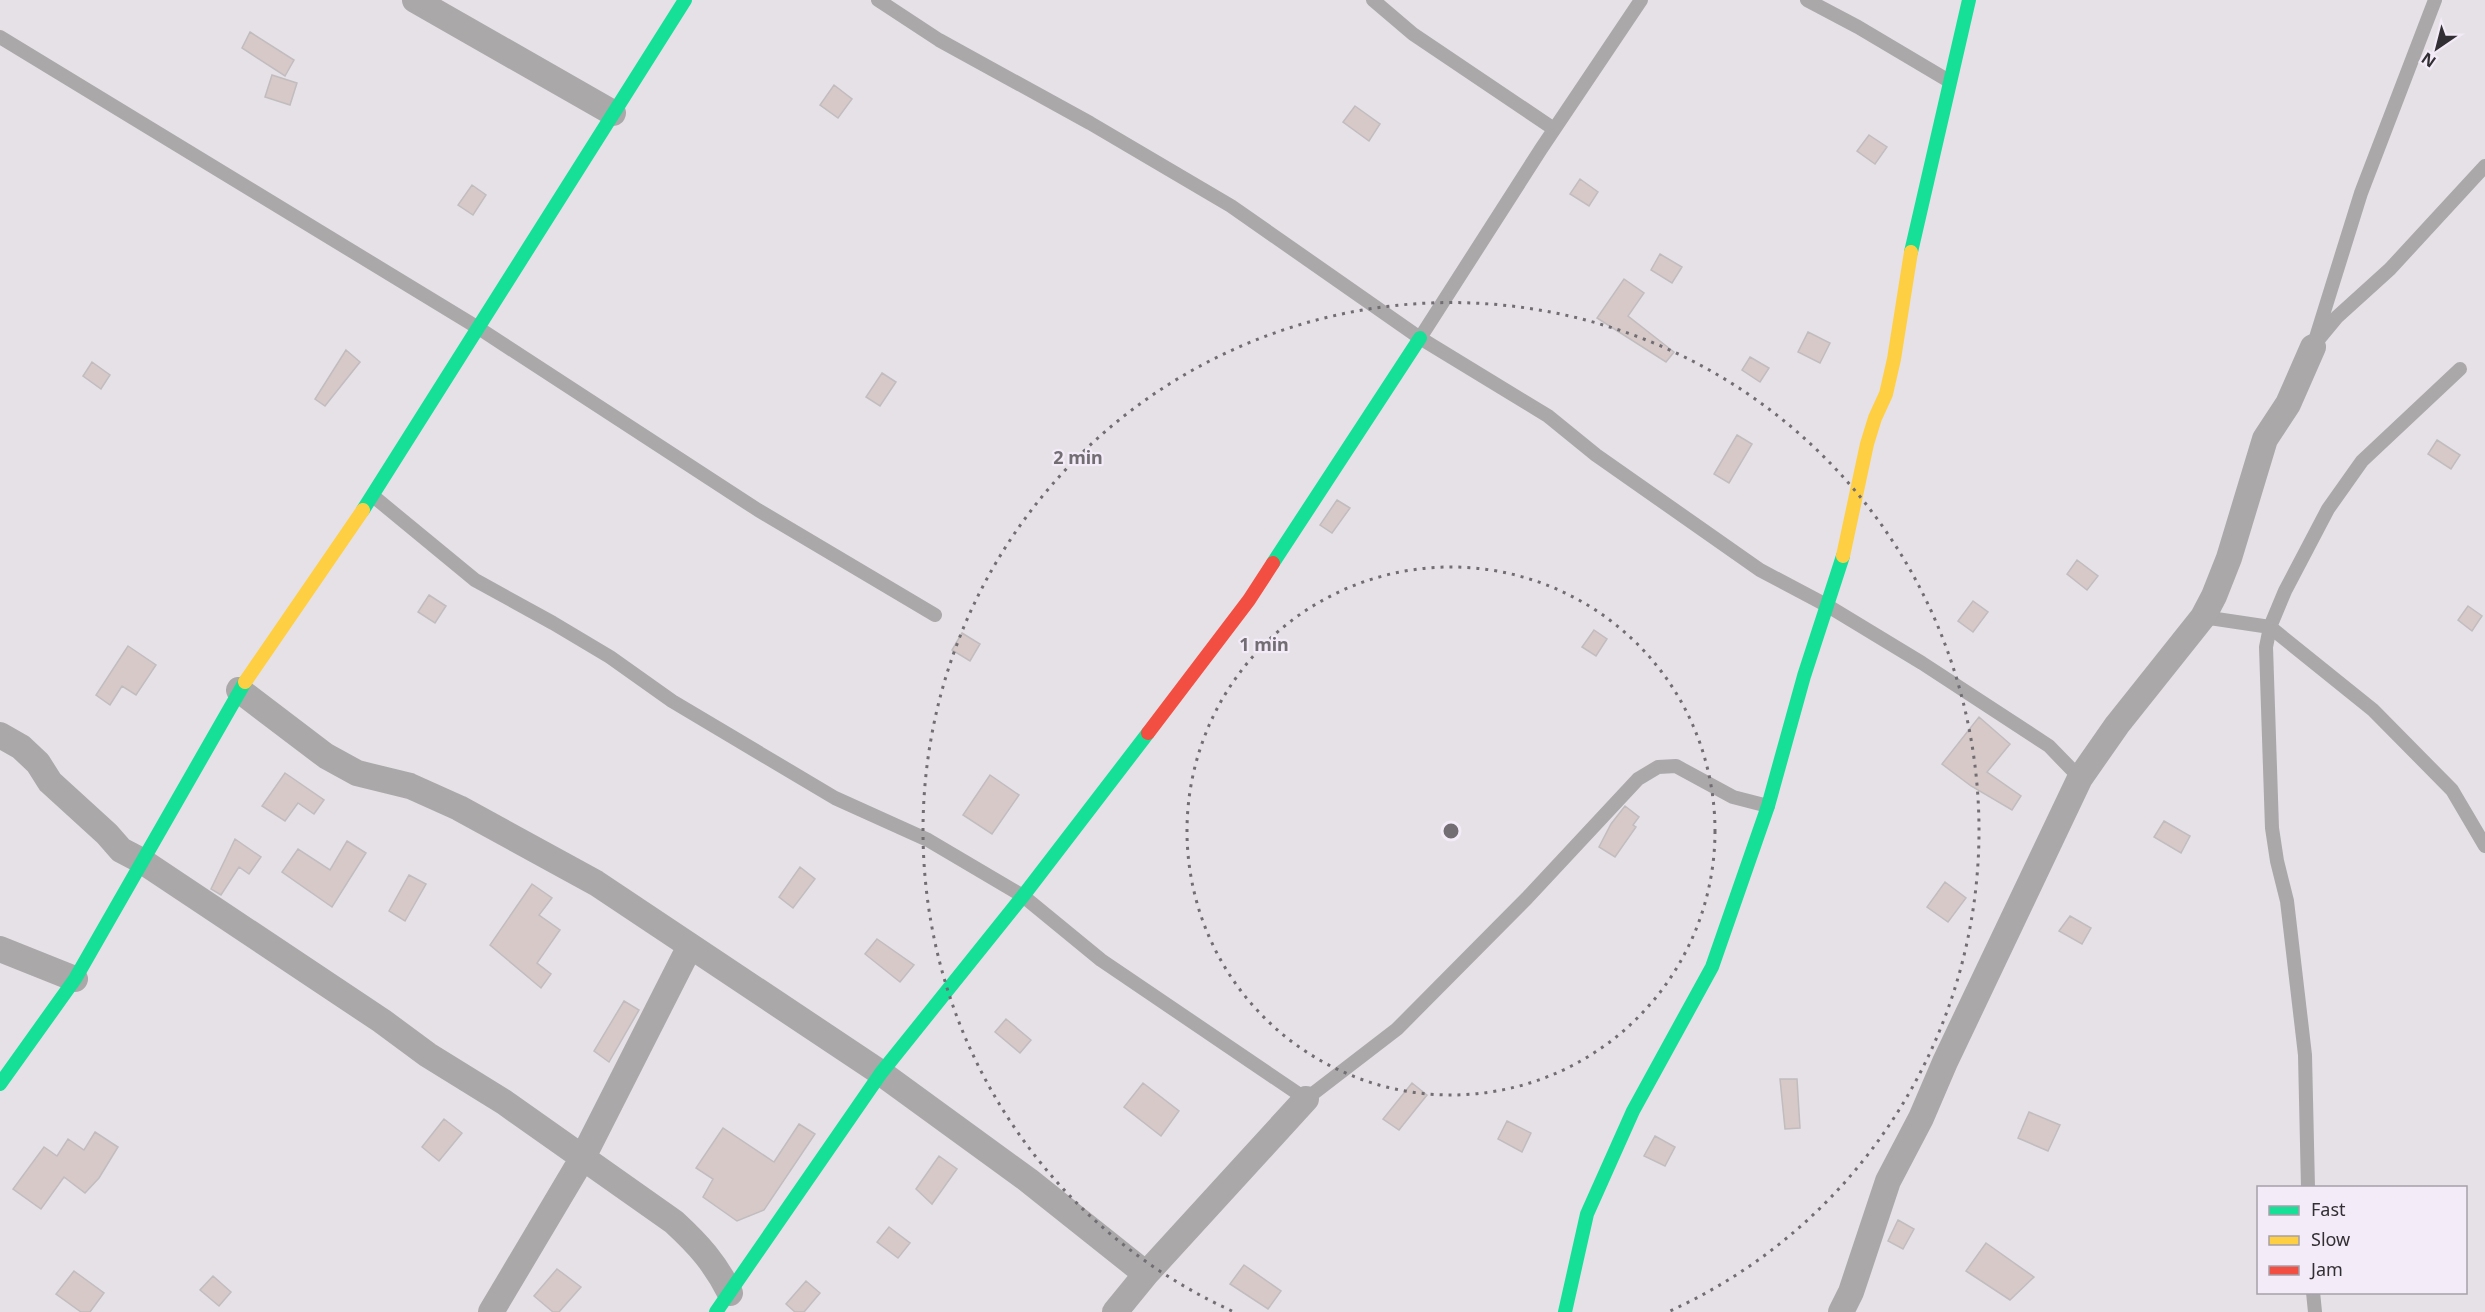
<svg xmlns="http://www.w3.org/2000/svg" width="2485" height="1312" viewBox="0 0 2485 1312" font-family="'Noto Sans',sans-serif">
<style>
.building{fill:#d6c9c8;stroke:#c1bcbe;stroke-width:1.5}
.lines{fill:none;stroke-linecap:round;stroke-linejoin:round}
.lane{stroke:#aaa8a9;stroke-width:14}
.street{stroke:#aaa8a9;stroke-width:26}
.fast{stroke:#16e098;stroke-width:14}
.slow{stroke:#ffcf43;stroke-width:14}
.jam{stroke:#f24e42;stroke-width:14}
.ring{fill:none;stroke:#716d73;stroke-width:3;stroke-dasharray:3 6}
.centre{fill:#716d73;stroke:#f3ebf7;stroke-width:3}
.ring-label{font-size:18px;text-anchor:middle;font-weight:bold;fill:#716d73;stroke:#f3ebf7;stroke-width:4.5;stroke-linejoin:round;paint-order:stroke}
</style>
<rect width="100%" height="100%" fill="#e5e1e7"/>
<path class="building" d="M250,32L294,60L285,76L242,48Z
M272,75L297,83L290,105L265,97Z
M834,85L852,99L838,118L820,105Z
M1355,106L1380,124L1369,141L1343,122Z
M1869,135L1887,147L1875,164L1857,151Z
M1580,179L1598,192L1589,206L1570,194Z
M472,185L486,195L473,215L458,205Z
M1660,254L1682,267L1672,283L1651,270Z
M1624,279L1644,293L1628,316L1674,352L1666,362L1597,318Z
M1808,332L1830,343L1820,363L1798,352Z
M346,350L360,362L325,406L315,399Z
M1750,357L1769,368L1760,382L1742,370Z
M92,362L110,375L101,389L83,376Z
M882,373L896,382L880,406L866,397Z
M1737,435L1752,444L1729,483L1714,474Z
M2437,440L2460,455L2451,469L2428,454Z
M1337,500L1350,508L1332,533L1320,525Z
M2077,560L2098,576L2087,590L2067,574Z
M429,595L446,606L435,623L418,612Z
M1973,601L1988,612L1973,632L1958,621Z
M2468,606L2482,616L2472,631L2458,620Z
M1594,630L1607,639L1596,656L1582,647Z
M962,633L980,644L970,661L952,650Z
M128,646L156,665L136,695L122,686L110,705L96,695Z
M1979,717L2010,744L1987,772L2021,796L2012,810L1971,786L1942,764Z
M285,773L324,800L314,814L298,803L285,821L262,806Z
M990,775L1019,795L992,834L963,815Z
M1625,806L1639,817L1633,825L1636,827L1615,857L1599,847L1611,824Z
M2164,821L2190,836L2181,853L2154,837Z
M235,839L261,857L249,874L239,867L221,895L211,889Z
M347,841L366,853L332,907L282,872L298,849L330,870Z
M800,867L815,879L793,908L779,897Z
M409,875L426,884L405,921L389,911Z
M1945,882L1966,898L1948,922L1927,907Z
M532,884L552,898L539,915L560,930L537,963L551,974L541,988L490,945Z
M2070,916L2091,928L2082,944L2059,931Z
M877,939L914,965L900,982L865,954Z
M624,1001L639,1010L609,1062L594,1051Z
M1006,1019L1031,1040L1020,1053L995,1032Z
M1780,1079H1797L1800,1128L1785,1129Z
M1143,1083L1179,1111L1161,1136L1124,1107Z
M1412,1083L1427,1095L1399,1130L1383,1119Z
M2029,1112L2060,1125L2048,1151L2018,1138Z
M444,1119L462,1133L439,1161L422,1147Z
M1507,1121L1531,1133L1522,1152L1498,1139Z
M799,1124L815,1134L764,1210L737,1221L703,1197L713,1179L696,1168L723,1128L774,1162Z
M95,1132L118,1147L99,1178L85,1193L64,1177L41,1209L13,1189L44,1147L57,1156L68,1139L84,1150Z
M1655,1136L1675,1147L1665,1166L1644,1156Z
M939,1156L957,1169L932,1204L916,1189Z
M1898,1220L1914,1229L1903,1249L1888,1241Z
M889,1227L910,1243L898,1258L877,1242Z
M1986,1243L2034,1277L2010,1300L1966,1271Z
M1244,1265L1281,1291L1268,1309L1230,1284Z
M557,1269L581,1287L559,1312H553L534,1296Z
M74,1271L104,1293L90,1312H81L56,1294Z
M213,1276L231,1292L219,1306L200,1290Z
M806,1281L820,1293L804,1312H795L786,1304Z"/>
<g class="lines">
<path class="lane" d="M878,0L939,40L1090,123L1231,206L1420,338L1548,416L1596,455L1760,570L1828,606L1922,663L2049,746L2080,778
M1373,0L1413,34L1554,129
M1807,0L1858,27L1949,81
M0,37L480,329L758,510L935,615
M1420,338L1541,149L1641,0
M2318,340L2337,317L2390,269L2485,166
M2313,347L2361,193L2435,0
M373,496L475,580L553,623L610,657L672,701L835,798L928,840L1023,896L1101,960L1306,1099L1397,1029L1527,898L1638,779L1658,767L1676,766L1733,797L1768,806
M2203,617L2270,627L2373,710L2452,790L2485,846
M2308,1188L2305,1055L2287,901L2277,861L2272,828L2266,647L2270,627L2285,591L2328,509L2362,461L2460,369
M2313,1292L2315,1312"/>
<path class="street" d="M415,0L613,113
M239,690L326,756L357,773L410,786L459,808L596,883L881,1073L1028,1180L1146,1274
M0,735L21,747L38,763L50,782L107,834L121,850L142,861L382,1021L428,1055L504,1102L674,1222C699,1245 715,1263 730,1293
M0,949L75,979
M491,1312L582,1159L690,946
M1115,1312L1146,1274L1306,1099
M1841,1312L1851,1292L1888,1181L1921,1118L1945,1062L2080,778L2117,725L2203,617L2214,596L2229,558L2265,439L2288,404L2313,347"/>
<path class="fast" d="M1911,252L1969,0
M363,510L685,0
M1273,563L1420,338
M0,1084L75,979L245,682
M716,1312L881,1073L1023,896L1148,733
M1565,1312L1587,1214L1633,1111L1712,967L1768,806L1804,676L1843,556"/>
<path class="slow" d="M1843,556L1867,444L1875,418L1886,394L1894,359L1911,252
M245,682L363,510"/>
<path class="jam" d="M1148,733L1249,600L1273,563"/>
</g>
<g class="ring">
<circle cx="1451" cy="831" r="264"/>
<path d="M1232 1311A528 528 0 1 1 1670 1311"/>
</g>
<circle cx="1451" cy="831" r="9" class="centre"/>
<g class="ring-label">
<text x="1078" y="464">2 min</text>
<text x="1264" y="651">1 min</text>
</g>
<rect x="2257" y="1186" width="210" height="108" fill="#f3ebf7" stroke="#a6a0a9" stroke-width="1.5"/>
<rect x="2269" y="1206" width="30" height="9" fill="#16e098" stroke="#a6a0a9" stroke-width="1.5"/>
<text x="2311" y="1216" font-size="18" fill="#322f34">Fast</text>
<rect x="2269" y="1236" width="30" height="9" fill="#ffcf43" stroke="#a6a0a9" stroke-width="1.5"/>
<text x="2311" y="1246" font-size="18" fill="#322f34">Slow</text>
<rect x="2269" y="1266" width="30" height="9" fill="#f24e42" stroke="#a6a0a9" stroke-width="1.5"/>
<text x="2311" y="1276" font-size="18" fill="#322f34">Jam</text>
<g transform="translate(2437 48) rotate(215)" stroke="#f3ebf7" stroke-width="4.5" paint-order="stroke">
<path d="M0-4.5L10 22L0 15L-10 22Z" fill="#322f34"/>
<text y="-9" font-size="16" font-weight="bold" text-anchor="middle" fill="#322f34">N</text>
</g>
</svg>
